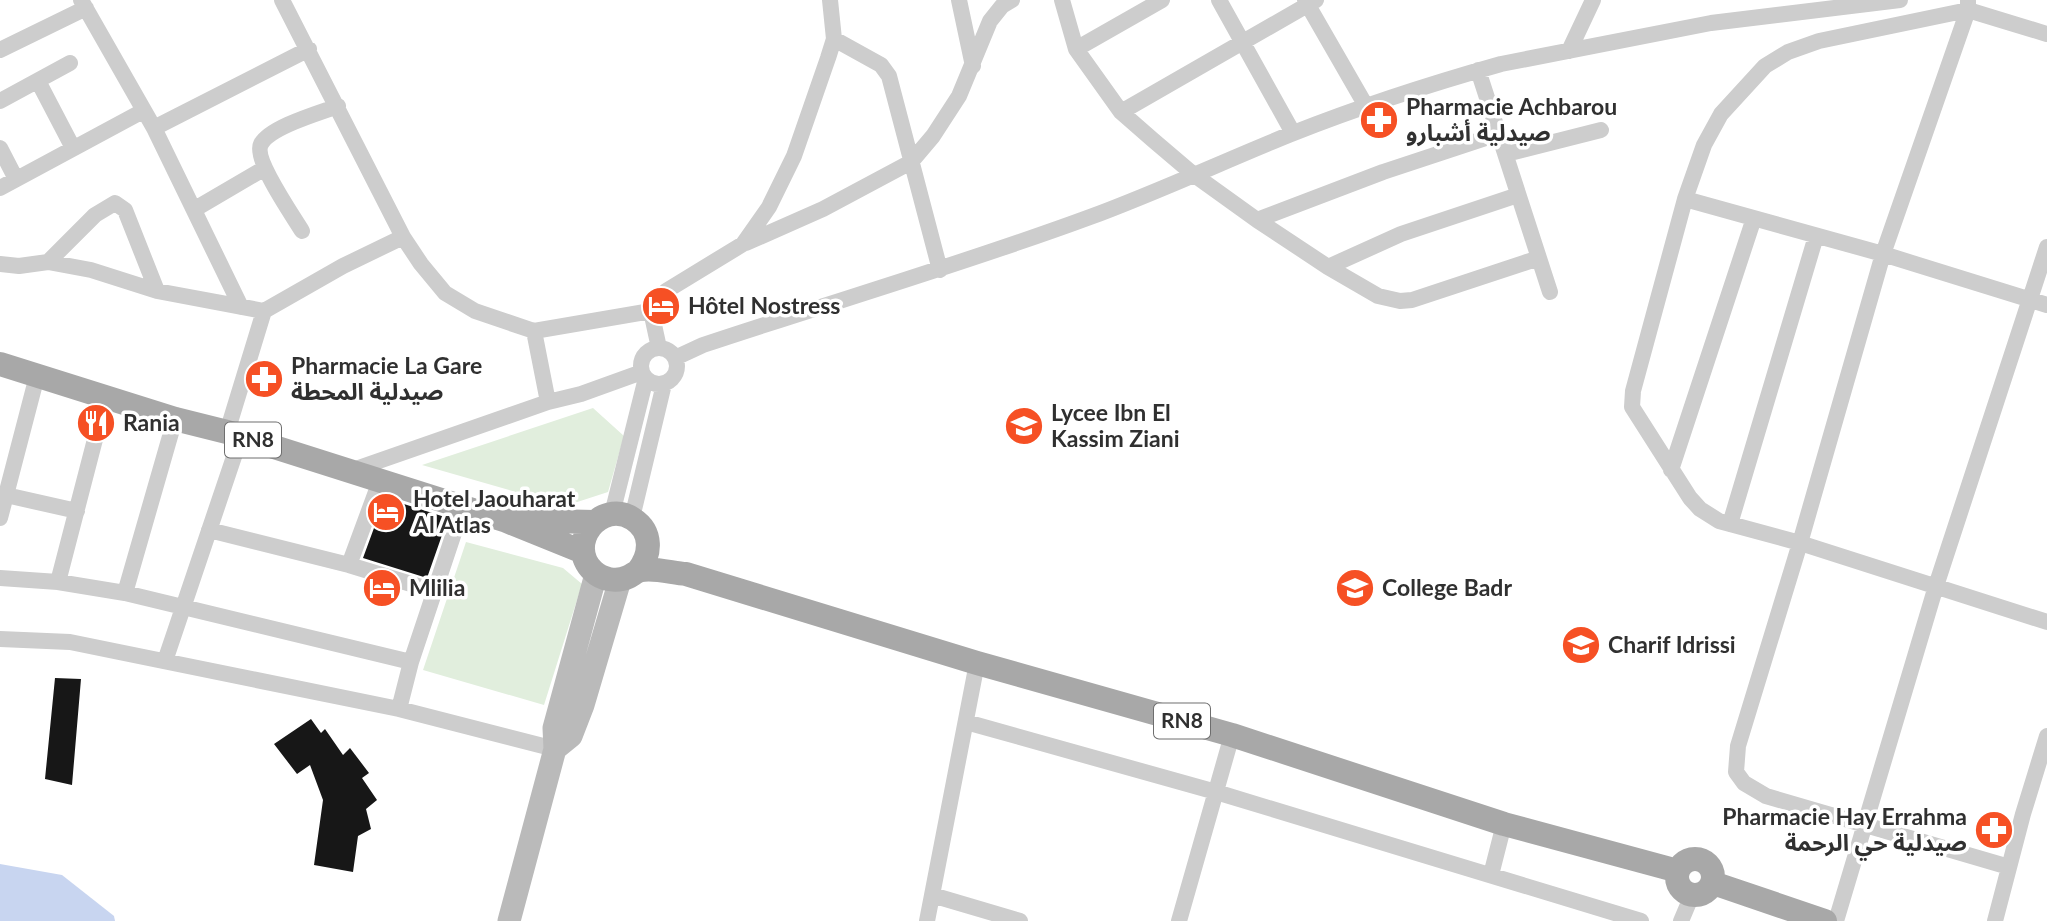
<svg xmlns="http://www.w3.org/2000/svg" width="2047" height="921" viewBox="0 0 2047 921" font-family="Lato,'Noto Sans Arabic',sans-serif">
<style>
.green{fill:#e1eedd}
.water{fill:#c8d5f0}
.building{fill:#171717}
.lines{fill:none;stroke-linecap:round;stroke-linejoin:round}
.street{stroke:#cdcdcd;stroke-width:16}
.secondary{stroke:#bababa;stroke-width:23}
.primary{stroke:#a8a8a8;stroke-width:24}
.labels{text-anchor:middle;stroke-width:7;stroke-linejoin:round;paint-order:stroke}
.shield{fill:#fff;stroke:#6e6e6e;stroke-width:2}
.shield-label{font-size:21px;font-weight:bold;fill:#303030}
.poi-label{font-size:23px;font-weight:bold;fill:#303030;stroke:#fff;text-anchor:start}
</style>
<rect width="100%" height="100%" fill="#fff"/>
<path class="green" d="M593,408L624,436L608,492L565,506L422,465Z
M466,542L563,568L582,584L544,705L423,670Z"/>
<path class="water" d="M0,864L62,875L114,916L115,921H0Z"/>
<path class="building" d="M385,498L448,518L427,578L363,558Z
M55,678L81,679L72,785L45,779Z
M311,719L321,733L325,729L343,755L350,748L369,773L362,778L377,800L366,809L371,829L358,836L353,872L314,865L323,800L310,765L297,774L274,744Z"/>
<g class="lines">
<path class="street" d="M81,0L154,128L241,307
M282,0L403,237L421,264L445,293L475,311L534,331L651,311
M959,0L973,66
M1062,0L1076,49L1121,112L1153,140L1193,174L1257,220L1328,267L1378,296L1400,301L1412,300L1539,258
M1219,0L1293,133
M1305,0L1366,106
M1968,1V10L2047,34
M1968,10L1883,254L1800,543L1738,746L1736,772L1744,783L1766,796L2009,867
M1968,10L1819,41L1788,52L1765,66L1721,114L1704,145L1685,199L1633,391L1632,407L1690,498L1700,509L1719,521L1800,543L2047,622
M834,39L881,65L889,76L940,270
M1076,49L1162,0
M0,50L86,8
M1569,51L1593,0
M1478,70L1550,292
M38,81L73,148
M0,101L70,63
M1121,112L1316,0
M154,128L309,49
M0,148L16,179
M1506,154L1601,130
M0,188L143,111
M1685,199L1883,254L2047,305
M195,209L265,168
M1257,220L1383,172L1498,134
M302,231C293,216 253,159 261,144C270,127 319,113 338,106
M746,243L823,209L911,162L933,136L959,96L990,21L1002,6L1012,0
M48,262L95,215L115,203L125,210L157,291
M0,264L19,266L48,262L91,270L157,291L264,311L343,266L403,237
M1328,267L1401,234L1518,195
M534,331L548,402
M659,348L651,311L666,291L743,244L769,207L794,156L828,58L834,39L830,0
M641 366a18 18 0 1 1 36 0a18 18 0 1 1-36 0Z
M675,358L703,345C832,302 963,264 1090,217C1158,192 1224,161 1291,134C1359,107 1430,84 1501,64L1711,23L1900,0
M227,432L264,311
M1671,470L1754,218
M350,471L548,402L581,394L642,372
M6,495L77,511
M612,514L646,378
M0,518L37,376
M632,518L664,384
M1730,524L1816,236
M209,530L349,565L434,591
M349,565L380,481
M0,578L58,582L125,593L411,662
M58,582L106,397
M125,593L175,419
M0,639L70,642L119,652L399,709L555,749
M165,661L241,436
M399,709L411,662L463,506
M966,722L1216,792L1641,921
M1491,875L1504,824
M932,895L1020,921
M927,921L977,663
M1179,921L1232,735
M1681,921L1692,895
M1836,921L1936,586L2047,247
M1995,921L2023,814L2047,736"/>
<path class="secondary" d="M555,749L571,736L583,705L620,580
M509,921L555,749L554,728L596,574"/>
<path class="primary" d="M0,364L175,419L227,432L504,520
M583,552L504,520L594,522
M638,571C651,555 653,532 633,519C601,498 565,544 593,571C602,580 617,582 628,577C633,575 637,570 643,570C655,568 673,573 686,574L977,663L1232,735L1504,824L1678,871
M1677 877a18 18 0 1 1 36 0a18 18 0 1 1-36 0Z
M1713,883L1825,921"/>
</g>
<defs>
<g id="pharmacy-disc" transform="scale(2.0125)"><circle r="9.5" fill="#f65024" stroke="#fff"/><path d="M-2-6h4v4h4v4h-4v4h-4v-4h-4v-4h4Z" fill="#fff"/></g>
<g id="hotel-disc" transform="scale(2.0125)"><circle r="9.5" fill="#f65024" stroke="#fff"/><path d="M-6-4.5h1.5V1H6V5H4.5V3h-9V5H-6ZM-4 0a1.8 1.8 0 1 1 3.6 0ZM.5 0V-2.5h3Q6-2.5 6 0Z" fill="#fff"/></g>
<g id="restaurant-disc" transform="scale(2.0125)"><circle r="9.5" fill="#f65024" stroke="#fff"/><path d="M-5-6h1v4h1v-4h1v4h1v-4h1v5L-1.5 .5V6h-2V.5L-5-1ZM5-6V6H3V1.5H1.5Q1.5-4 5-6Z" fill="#fff"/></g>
<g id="university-disc" transform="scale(2.0125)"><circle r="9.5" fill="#f65024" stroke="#fff"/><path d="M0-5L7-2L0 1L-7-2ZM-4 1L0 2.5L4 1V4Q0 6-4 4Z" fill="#fff"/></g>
<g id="school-disc" transform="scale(2.0125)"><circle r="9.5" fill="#f65024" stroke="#fff"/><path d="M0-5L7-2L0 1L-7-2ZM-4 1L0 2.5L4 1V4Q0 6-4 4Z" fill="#fff"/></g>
</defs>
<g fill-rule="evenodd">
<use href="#pharmacy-disc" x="1379" y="120"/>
<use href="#hotel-disc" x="661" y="306"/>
<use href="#pharmacy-disc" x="264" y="379"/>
<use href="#restaurant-disc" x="96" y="423"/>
<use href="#university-disc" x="1024" y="426"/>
<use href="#hotel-disc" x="386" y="512"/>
<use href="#hotel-disc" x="382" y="588"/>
<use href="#university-disc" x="1355" y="588"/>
<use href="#school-disc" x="1581" y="645"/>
<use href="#pharmacy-disc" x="1994" y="830"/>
</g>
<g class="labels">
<g class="shield">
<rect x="225" y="422.5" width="56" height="35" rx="5"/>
<rect x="1154" y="703.5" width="56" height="35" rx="5"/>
</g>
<g class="shield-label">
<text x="253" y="447">RN8</text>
<text x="1182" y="728">RN8</text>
</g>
<g class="poi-label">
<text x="1406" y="115">Pharmacie Achbarou<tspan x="1406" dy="26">صيدلية أشبارو</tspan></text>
<text x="688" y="314">Hôtel Nostress</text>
<text x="291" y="374">Pharmacie La Gare<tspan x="291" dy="26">صيدلية المحطة</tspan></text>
<text x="1051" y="421">Lycee Ibn El<tspan x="1051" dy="26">Kassim Ziani</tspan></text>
<text x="123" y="431">Rania</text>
<text x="413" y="507">Hotel Jaouharat<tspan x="413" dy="26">Al Atlas</tspan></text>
<text x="409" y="596">Mlilia</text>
<text x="1382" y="596">College Badr</text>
<text x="1608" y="653">Charif Idrissi</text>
<text x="1967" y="825" text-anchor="end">Pharmacie Hay Errahma<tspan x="1967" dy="26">صيدلية حي الرحمة</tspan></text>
</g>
</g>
</svg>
